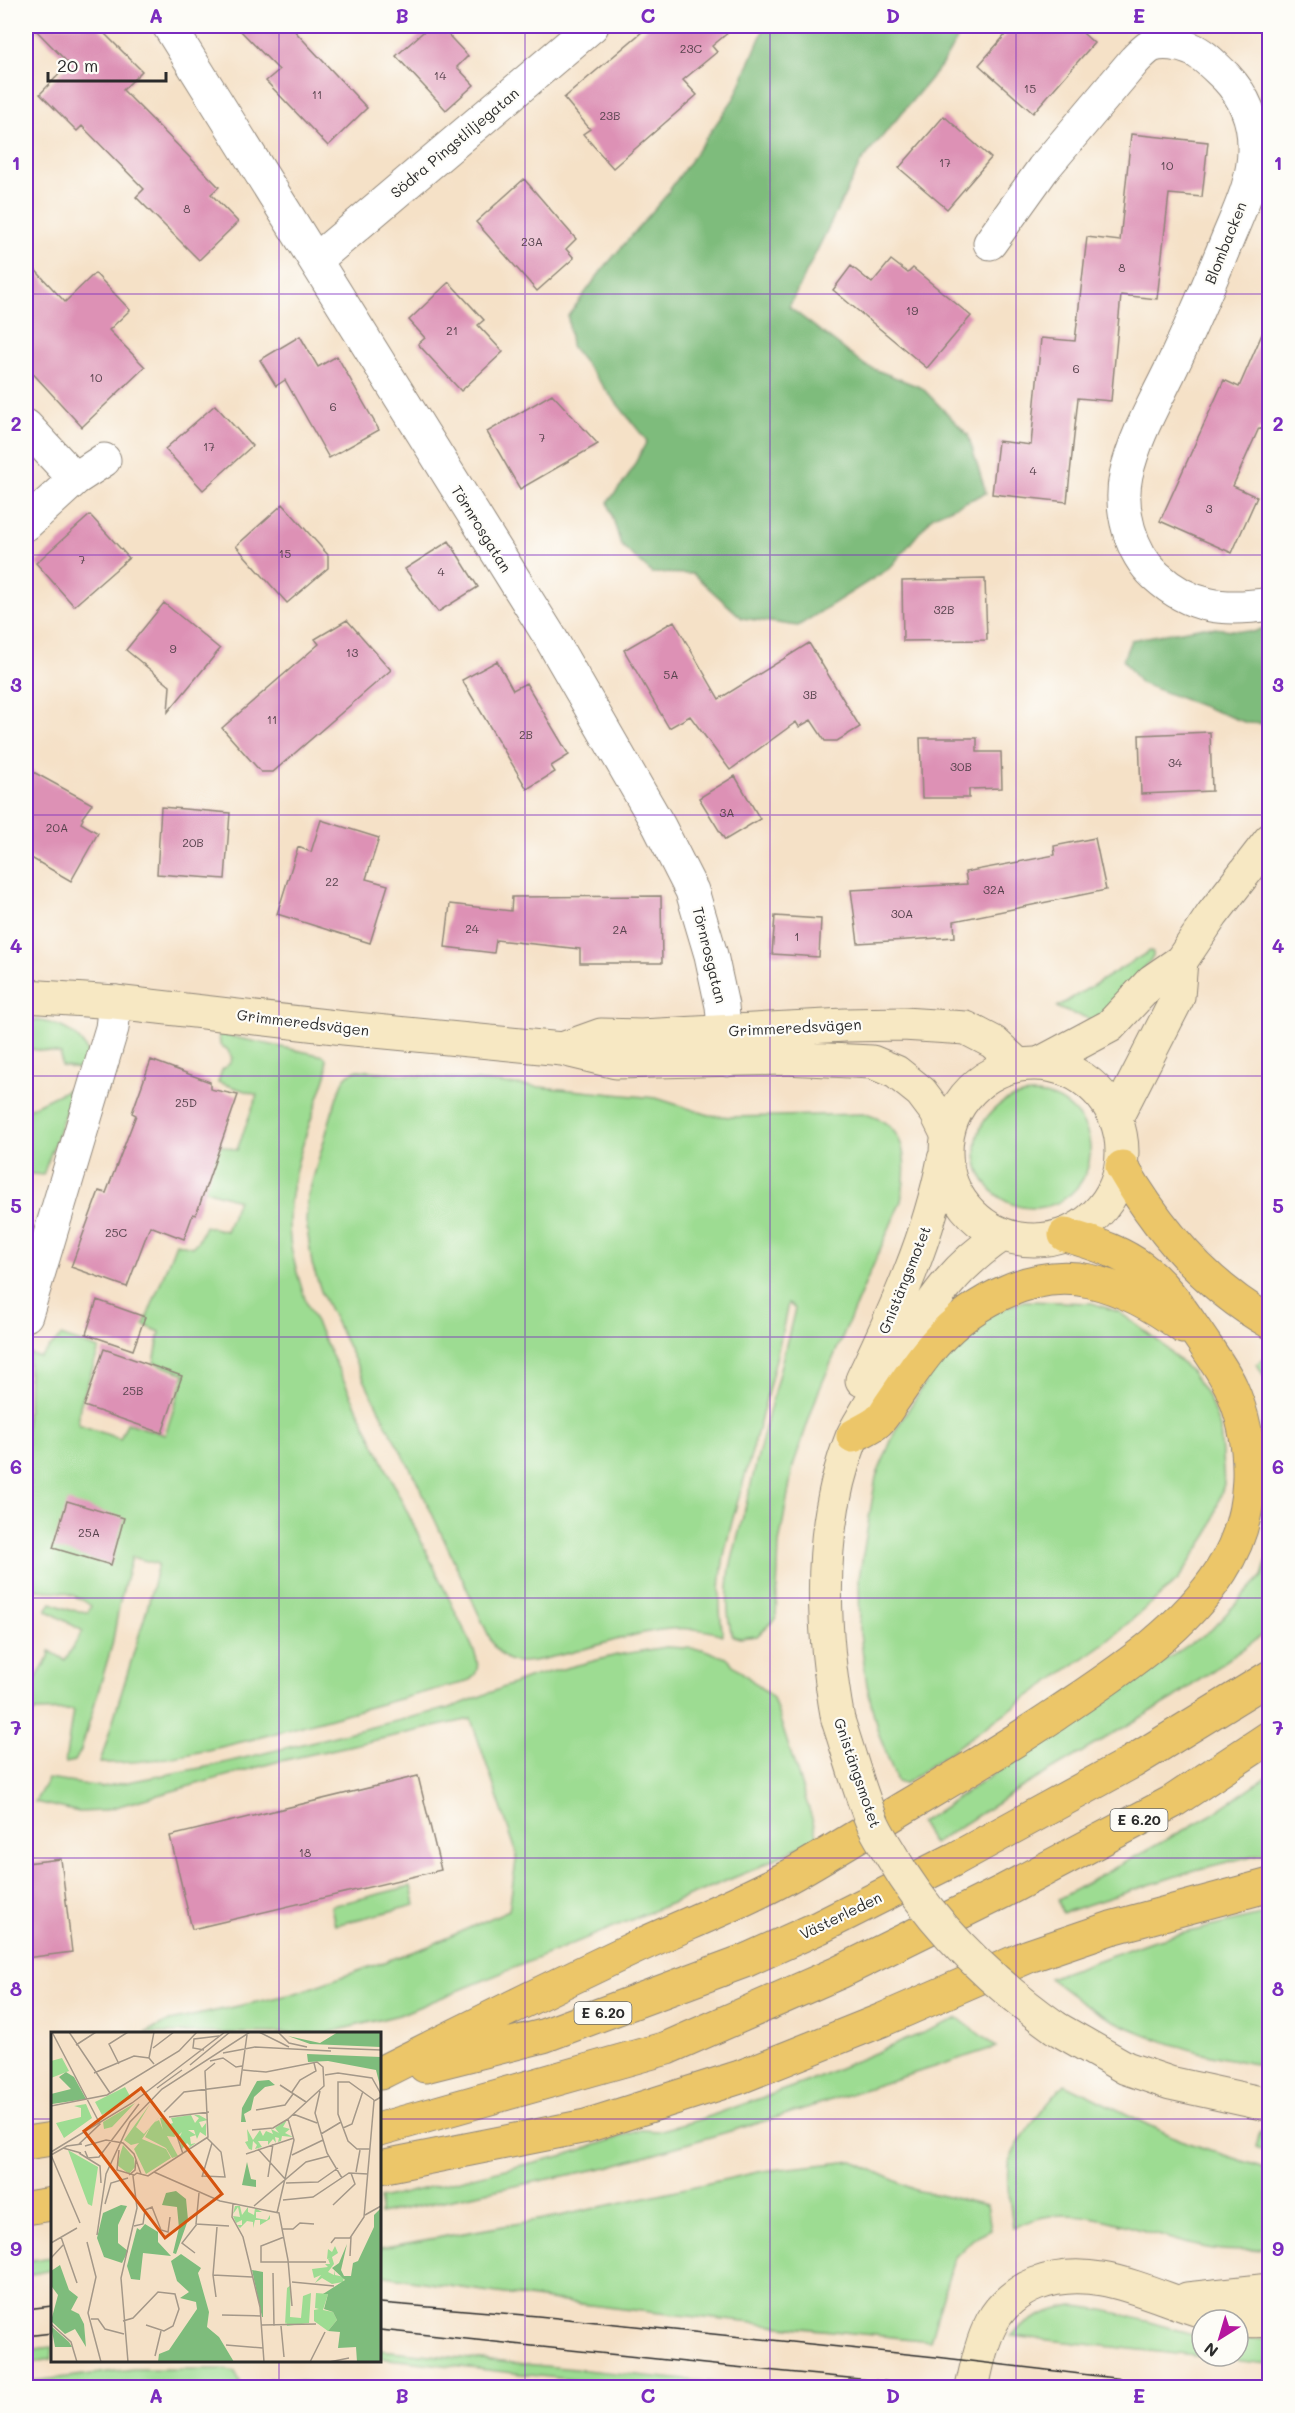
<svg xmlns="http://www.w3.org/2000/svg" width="1295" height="2413" viewBox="0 0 1295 2413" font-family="Mali,sans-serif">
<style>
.green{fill:#9ddc92;stroke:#64845e;stroke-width:1.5}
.forest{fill:#7ebc7c;stroke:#547454;stroke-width:1.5}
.building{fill:#dd91b5}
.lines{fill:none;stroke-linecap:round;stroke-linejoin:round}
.street-casing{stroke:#908679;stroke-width:35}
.secondary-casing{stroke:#908679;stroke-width:35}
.highway-casing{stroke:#908679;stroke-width:35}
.street{stroke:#fff;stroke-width:33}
.secondary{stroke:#f7e8c3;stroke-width:33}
.highway{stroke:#ecc669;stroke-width:33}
.tram{stroke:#2b2b2b;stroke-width:1.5}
.secondary-bridge-casing{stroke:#908679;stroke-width:35;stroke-linecap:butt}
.secondary-bridge{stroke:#f7e8c3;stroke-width:33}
.grid{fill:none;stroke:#7b2cbf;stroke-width:1.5;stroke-opacity:0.55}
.labels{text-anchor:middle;stroke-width:4.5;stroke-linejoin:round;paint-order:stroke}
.number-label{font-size:12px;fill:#58444e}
.shield{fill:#fdfcf7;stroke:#6a6a68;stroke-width:1.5}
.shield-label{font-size:14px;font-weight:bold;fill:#2b2b2b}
.street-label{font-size:15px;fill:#2b2b2b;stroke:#fdfcf7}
.inset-road{fill:none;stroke:#a49889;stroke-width:1.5}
.view{fill:#d5540f;fill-opacity:0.15;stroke:#d5540f;stroke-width:3}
.inset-edge{fill:none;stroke:#2b2b2b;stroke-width:3}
.neatline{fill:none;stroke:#7b2cbf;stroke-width:2}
.grid-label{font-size:20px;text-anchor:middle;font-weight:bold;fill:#7b2cbf}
</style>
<rect width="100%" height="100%" fill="#fdfcf7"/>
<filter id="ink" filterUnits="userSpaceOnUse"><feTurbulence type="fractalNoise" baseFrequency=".0167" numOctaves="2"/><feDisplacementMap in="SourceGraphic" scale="12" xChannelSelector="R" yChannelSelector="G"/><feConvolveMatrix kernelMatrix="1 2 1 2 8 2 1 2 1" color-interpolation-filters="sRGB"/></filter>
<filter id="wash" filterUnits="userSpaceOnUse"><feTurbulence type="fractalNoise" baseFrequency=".008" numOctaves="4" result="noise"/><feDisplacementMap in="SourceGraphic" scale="24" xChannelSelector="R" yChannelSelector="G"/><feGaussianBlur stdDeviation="1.35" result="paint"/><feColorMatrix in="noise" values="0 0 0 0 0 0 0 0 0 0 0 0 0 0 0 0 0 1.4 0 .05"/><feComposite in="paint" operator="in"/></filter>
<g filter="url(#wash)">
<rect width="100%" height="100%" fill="#f5e1c7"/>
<path class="green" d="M26,455C36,469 40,484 26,498Z
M1150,951L1153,953V957L1129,988L1094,1022C1082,1013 1071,1016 1057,1007Z
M26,1019C51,1021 81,1029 89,1057L86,1065L78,1069L61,1066V1054L26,1048Z
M219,1034L324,1056L326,1059L327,1072C311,1122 283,1186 290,1239C292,1260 300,1282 306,1302L469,1640C476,1655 485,1671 467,1682C391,1699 316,1724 241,1742C194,1754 148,1764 100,1763L147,1609L158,1564L132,1557L120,1601L112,1645L81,1750L75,1761L65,1763L73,1710L35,1711L26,1724V1691L28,1692L49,1657L50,1651L65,1660L83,1631L46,1610L51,1603L70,1610L88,1612L91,1606C80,1597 68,1592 54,1591C42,1590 36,1592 26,1585V1413L28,1409L29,1353L40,1357L61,1336L99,1349L80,1406L78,1424L120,1439L127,1423L165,1435L185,1374L154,1363L160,1332L144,1325L176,1243L192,1247L198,1241L205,1226L226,1231L238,1200L170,1179L192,1137L237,1150L257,1095L218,1082L222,1070L230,1063L232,1058L227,1049L220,1045Z
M358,1070L656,1098L709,1115L731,1117L865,1114C909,1125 908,1164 901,1201L818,1393L793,1466L779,1544L776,1618L757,1636L740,1638L732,1636C726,1612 727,1592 730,1568L795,1309L788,1303C778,1354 765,1405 751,1455C735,1514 711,1573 723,1635C665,1615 608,1646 552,1657C540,1660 524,1664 511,1661C504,1659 499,1652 494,1647L415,1477L387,1426L322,1294L312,1264L306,1221L308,1196L336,1099L345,1078L349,1074Z
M75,1086L43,1175L26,1173V1110Z
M976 1151a57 57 0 1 1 114 0a57 57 0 1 1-114 0Z
M1024,1301L1092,1303L1119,1312L1161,1343L1191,1372L1209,1398L1220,1428L1224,1484L1209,1533L1178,1580L1105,1643L904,1784L897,1782L877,1729L867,1685L860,1634L859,1578L876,1477L896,1429L929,1377L954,1343L990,1313Z
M1267,1356L1269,1357V1397L1266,1380L1257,1364Z
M1269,1554V1630L1174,1698L1019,1789L933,1844L920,1823L1211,1630L1262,1576Z
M666,1647L702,1649L729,1659L732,1664L773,1698L818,1837L755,1869L399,2015L326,2033H145L170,2021L293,1994L429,1946L509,1910L517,1854L471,1719L276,1762L101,1811L79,1812L35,1802L48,1779L102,1787L211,1766L450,1708L531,1677L617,1655Z
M1269,1775V1852L1195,1870L1062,1913L1058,1899L1211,1815Z
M411,1886L415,1905L335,1925L331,1906Z
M1269,1913V2066C1208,2057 1144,2040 1091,2008C1076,1999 1063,1988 1049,1978L1151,1941Z
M958,2018L996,2047L775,2118L607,2167L380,2214V2199L565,2155L641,2130L658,2131L699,2120L806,2082Z
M1065,2084L1180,2140L1264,2168L1269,2171V2246C1198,2269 1117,2203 1044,2217C1034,2219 1023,2224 1013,2227C1011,2208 1006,2187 1008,2167C1009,2149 1051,2099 1065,2084Z
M1260,2131L1269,2133V2153L1256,2148Z
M853,2161L915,2190L987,2205L991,2230L973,2239L954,2258L930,2341C747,2322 562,2306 380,2275V2248L560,2216L763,2171Z
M52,2257V2270L26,2275V2261Z
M1073,2306C1118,2309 1158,2327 1202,2336V2356H1238V2340L1269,2339V2364L1011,2336C1030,2318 1048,2310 1073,2306Z
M52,2347V2359L26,2363V2350Z
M380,2350L758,2387H637L380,2358Z
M133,2369H222L235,2372L240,2381L239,2388L26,2387V2382Z
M268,2379L359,2387H267Z"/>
<path class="forest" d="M765,26H965L941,66L861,162L789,307L866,366L922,388L968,435L986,493L933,516L890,568L798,626L742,618L693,574L652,573L621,545L608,502L627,478L647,441L571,346L568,316L602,270L664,198L735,97Z
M1269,626V724L1247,723L1140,683L1123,660L1131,640L1204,627L1253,632Z"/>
<g id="blocks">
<path class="building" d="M32,26H97L142,71L123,90L219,187L211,194L238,222L199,260L136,197L144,189L82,126L77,131L40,94L69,64Z
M236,26H290L367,108L328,146L266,81L279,70Z
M430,26H440L468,56L457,67L474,85L446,110L396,56Z
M649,26H736L712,46L717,52L683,80L697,95L613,168L583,134L590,129L564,98Z
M1013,26H1075L1094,43L1033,113L979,65Z
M944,116L991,158L947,209L899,168Z
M1131,134L1208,142L1202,197L1169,194L1157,299L1121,295L1111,401L1078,398L1067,502L992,494L998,441L1031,445L1041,338L1075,341L1087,237L1120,241Z
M524,179L576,239L566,249L574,258L537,291L476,222Z
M26,260L65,302L95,273L130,310L109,330L145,367L82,427L26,366Z
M891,260L908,273L913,268L971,316L927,368L833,290L851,266L872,283Z
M449,282L484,320L478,325L503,352L461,391L418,344L425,338L409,320Z
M1269,318V433L1259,428L1233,486L1257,497L1232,553L1160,521L1224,380L1239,387Z
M300,336L318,367L337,356L379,430L329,458L285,380L276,386L260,360Z
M552,394L598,444L520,489L487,432Z
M215,405L252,446L203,490L165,449Z
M283,504L328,555V568L287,603L236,546Z
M90,515L129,558L74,606L36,563Z
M449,541L478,587L438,612L405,569Z
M985,579L987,640L903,641L902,581Z
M164,603L220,649L168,712L170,686L126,650Z
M347,620L391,670L273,772H261L222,728L319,644L315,639Z
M674,621L719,699L809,643L860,727L837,741H825L811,720L799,727L796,722L730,770L690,716L669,728L624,650Z
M497,661L513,690L526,683L569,755L551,766L555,772L527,789L462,680Z
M1210,732L1212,791L1141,794L1139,735Z
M920,738H977V752H1001L1002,788L969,789V798H922Z
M26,768L92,804L82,818L83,819L81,823L98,833L71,881L26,855Z
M735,776L760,819L725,840L699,798Z
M161,807L230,813L225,879L157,874Z
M321,820L379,838L366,879L388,885L370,943L277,914L298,847L311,852Z
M1095,838L1106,890L954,921L955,937L858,943L851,890L967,884L965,872L1055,855L1054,846Z
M661,896L662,963H580V949L496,940L494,953L445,947L450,904L511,911L512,897Z
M775,916L821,919L819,957L772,954Z
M151,1060L210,1082V1089L238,1095L196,1215L193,1214L184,1239L150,1226L127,1287L71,1267L99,1191L106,1193L136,1115L132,1113Z
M97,1300L145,1317L133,1350L86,1334Z
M104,1349L182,1376L162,1433L84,1406Z
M67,1501L124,1518L111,1565L53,1548Z
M418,1776L441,1870L192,1929L170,1836Z
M61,1859L72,1952L26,1958V1863Z"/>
</g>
</g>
<g filter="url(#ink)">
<use href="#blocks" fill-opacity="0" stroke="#908679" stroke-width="1.5"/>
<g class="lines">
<g class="street-casing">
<path id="street" d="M169,26L550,637L659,826L692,891L711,955L722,1006L727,1060
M990,243L1043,169L1134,61C1139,56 1145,49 1151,46C1162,41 1180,44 1191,49C1204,54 1215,67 1226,77C1245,97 1254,119 1254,146C1255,179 1240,209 1228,238C1210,282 1191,327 1170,371C1154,404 1134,439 1126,475C1119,509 1130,552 1156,576C1191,608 1224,611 1270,604
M316,260L592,26
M26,426L75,479
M26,524L75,479L104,460
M26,1315L112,1028L115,1002"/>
</g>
<g class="secondary-casing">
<path id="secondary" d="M26,996L115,1002L344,1028L562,1049L616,1062L785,1058L872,1062L896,1072L921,1092L936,1112L947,1134
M562,1049L601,1035L641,1036L845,1025L903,1024L966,1028L993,1042L1018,1065
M946 1152a88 88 0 1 1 176 0a88 88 0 1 1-176 0Z
M1039,1064L1110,1026L1152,981L1181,961L1212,915L1270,840
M1116,1118L1178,997L1181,961
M862,1380C896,1309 929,1237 944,1159
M838,1720C821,1627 817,1526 852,1437C857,1426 864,1416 870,1405C882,1384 893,1363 906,1342C936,1296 956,1266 1002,1235
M1056,2028L1126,2068L1170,2083L1270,2105
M1187,2299L1270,2290
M972,2388C977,2365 981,2343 992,2322C1001,2305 1018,2291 1036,2284C1106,2257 1173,2312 1242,2320C1251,2322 1261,2320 1270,2320"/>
</g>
<g class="highway-casing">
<path id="highway" d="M1122,1167C1158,1229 1206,1286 1270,1322
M853,1436C860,1432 869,1428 876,1423C882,1419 886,1411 890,1405C902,1388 914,1369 927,1353C964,1306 1029,1268 1090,1281C1124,1289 1155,1306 1183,1327
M425,2066L543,2036L747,1960L820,1927L955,1859L1132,1762L1270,1677
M380,2073C462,2032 545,1990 628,1951C683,1925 742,1903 795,1873C832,1852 869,1829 905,1807C956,1777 1007,1747 1056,1714C1115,1674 1182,1632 1221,1571C1256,1517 1257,1446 1231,1387C1222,1368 1209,1351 1197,1333C1156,1272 1137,1255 1065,1235
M380,2129L667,2048L840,1972L1002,1892L1172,1802L1270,1737
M26,2143L52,2139
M380,2167L586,2126L740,2077L882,2020L1029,1956L1111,1928L1270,1885
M26,2208L52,2204"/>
</g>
<use href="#street" class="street"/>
<use href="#secondary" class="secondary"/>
<use href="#highway" class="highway"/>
<path class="tram" d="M380,2303L538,2316L936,2357L1199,2388
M26,2309L52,2306
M380,2330L724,2366L954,2388
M26,2336L52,2333"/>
<g class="secondary-bridge-casing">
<path id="secondary-bridge" d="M838,1720C849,1753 858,1787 871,1819C876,1832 884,1843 891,1855C932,1926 990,1981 1056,2028"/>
</g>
<use href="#secondary-bridge" class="secondary-bridge"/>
</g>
</g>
<path class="grid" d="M279,26V2034M525,26V2388M770,26V2388M1016,26V2388M26,294H1270M26,555H1270M26,815H1270M26,1076H1270M26,1337H1270M26,1598H1270M26,1858H1270M26,2119H52M380,2119H1270M279,2360V2388"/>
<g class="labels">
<g class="number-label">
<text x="691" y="53">23C</text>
<text x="440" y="80">14</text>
<text x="1030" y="93">15</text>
<text x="317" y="99">11</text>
<text x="610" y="120">23B</text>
<text x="945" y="167">17</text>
<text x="1167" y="170">10</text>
<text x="187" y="213">8</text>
<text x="532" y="246">23A</text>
<text x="1122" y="272">8</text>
<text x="912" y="315">19</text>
<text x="452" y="335">21</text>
<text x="1076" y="373">6</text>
<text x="96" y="382">10</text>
<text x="333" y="411">6</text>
<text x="542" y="442">7</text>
<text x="209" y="451">17</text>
<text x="1033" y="475">4</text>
<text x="1209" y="513">3</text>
<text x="285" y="558">15</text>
<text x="82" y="564">7</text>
<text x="441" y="576">4</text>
<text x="944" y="614">32B</text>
<text x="173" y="653">9</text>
<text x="352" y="657">13</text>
<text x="671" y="679">5A</text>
<text x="810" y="699">3B</text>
<text x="272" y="724">11</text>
<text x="526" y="739">2B</text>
<text x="1175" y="767">34</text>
<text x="961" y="771">30B</text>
<text x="727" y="817">3A</text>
<text x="57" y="832">20A</text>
<text x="193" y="847">20B</text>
<text x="332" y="886">22</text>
<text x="994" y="894">32A</text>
<text x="902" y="918">30A</text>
<text x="472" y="933">24</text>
<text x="620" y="934">2A</text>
<text x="797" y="941">1</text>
<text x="186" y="1107">25D</text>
<text x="116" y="1237">25C</text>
<text x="133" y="1395">25B</text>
<text x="89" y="1537">25A</text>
<text x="305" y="1857">18</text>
</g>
<g class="shield">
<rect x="1110.5" y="1809" width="57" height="22" rx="4.5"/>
<rect x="574.5" y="2002" width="57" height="22" rx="4.5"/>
</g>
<g class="shield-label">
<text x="1139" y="1825">E 6.20</text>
<text x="603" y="2018">E 6.20</text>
</g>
<g class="street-label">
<text transform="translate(455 143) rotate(-40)" y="5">Södra Pingstliljegatan</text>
<text transform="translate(1226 243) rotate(-68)" y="5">Blombacken</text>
<text transform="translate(481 529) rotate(58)" y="5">Törnrosgatan</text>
<text transform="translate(709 955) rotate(76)" y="5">Törnrosgatan</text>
<text transform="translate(303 1023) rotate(7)" y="5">Grimmeredsvägen</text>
<text transform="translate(795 1028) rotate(-3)" y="5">Grimmeredsvägen</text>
<text transform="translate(905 1280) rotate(-68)" y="5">Gnistängsmotet</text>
<text transform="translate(857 1773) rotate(71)" y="5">Gnistängsmotet</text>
<text transform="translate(841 1916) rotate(-26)" y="5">Västerleden</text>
</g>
</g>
<g transform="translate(51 2032)">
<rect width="330" height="330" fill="#f5e1c7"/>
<path d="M11,26L18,39L0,46V29ZM74,55L80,66L51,83L44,70ZM84,71L61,95L53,97L52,90ZM35,72L41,86L13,106L5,91L30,85V76L23,74ZM99,72L85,95L93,102L109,84L104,90L108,88L112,98L109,86H115L116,93L122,91L120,86L140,83L144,91L148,86L143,83H148L157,88L148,90L151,96L155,91V104L149,100L146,107L143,98H137L145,103L139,105L140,112L145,111L133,119L139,114L136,111L131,117L128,106L131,100L127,104L123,98L124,105L116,104L127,124L121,126L115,116L94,105L100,94L91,107L115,117L120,126L95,142L83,117L88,111L80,113L73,108ZM236,88L232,95L239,97L234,101L242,105L231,104L230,109L227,110L228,106L224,105L225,111L222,107L217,113V109H207L211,115L204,117L206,113L202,109L201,118L198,117L194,110L197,109L196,97L202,108L209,98L212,104L215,99L222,102L220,97L228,101L224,96ZM72,113L83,126L84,135L78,142L66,133ZM17,118L47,135L41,174L37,172ZM184,174H189L191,183L197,175V180L203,183L204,176L211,180H205V186L216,188L219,183V187L209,193V188H204L202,196V190L196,189L189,196L186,193H191V188L185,191L182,184L189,185L187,175L182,182ZM284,214L287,221L281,225L283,232L277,240L283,243V238L284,243L293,245L292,250L281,252L271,246L264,251L270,243L263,246L261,237L277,235L274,232H279L277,227L280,226L276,227L277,217L281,220ZM240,253L239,285L250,286L252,264L260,261L258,291L236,294L235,290L234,293L236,256ZM265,261L277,262L272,278L282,280L286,288L277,299L263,289V278L268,277L264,276Z" fill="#9ddc92"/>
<path d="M287,0H330V15L259,12L237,4L269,11ZM256,22L330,25V58L325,38L277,29L257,30ZM15,40L23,45L35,67L1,72L0,62L20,57L8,45ZM218,48L224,53L214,55L203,65L200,78L193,82L195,90H190L191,76L206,49ZM196,130L200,147L205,148V155L191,153ZM125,159L135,167L137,188L125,222L122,221L128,196L126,175L111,173L115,161ZM70,173L76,174L67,193V211L77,219L71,231L53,225L46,206L52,181ZM330,176V330H306L305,315L287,316L289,300L277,299L286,288L282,280L273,277L277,262H272L294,248L281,236L288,231L296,212L290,238L293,244H300L302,231L307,229L323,195V183ZM94,192L107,200V210L120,224L92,221L89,248L80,247L76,234L86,196L89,198ZM130,222L150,236L147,241L158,280L156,295L168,305L183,330H107L108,322L118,318L146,277L145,270L129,266L138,260L126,249L120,229ZM9,233L18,258L27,265L20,278L28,282L33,292L35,315L24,297L14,302L0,289L7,263L1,255L0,239ZM201,238L212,240V285H211ZM0,294L18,310L21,315H4Z" fill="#7ebc7c"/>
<path class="inset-road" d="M1,0L49,92L28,112M18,0L59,61M208,0L238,15M227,0L238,11L256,15M25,13L45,0M102,16L123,0M277,16L330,18M153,18L142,16L143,7L168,4M172,21L204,15L280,19M98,26L103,0M159,29L172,26L185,35L191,34M68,32L58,12L77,0M139,33L179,0M192,38L215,40L266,30L272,35L273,54L237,87L243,108L226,181M43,41L83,24L98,26L103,32M274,43L287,41L321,46L330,62M229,53L255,70M106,56L131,38M269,59L264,81L276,121L291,146M241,60L249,48L265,39L263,31M0,74L56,63L128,19L146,0M205,78L234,73L242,62M113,80L133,60L189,53L196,3M242,82L266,91M118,85L158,80M292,96L301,92L312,59M201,98L222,96L237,87M270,102L290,90M126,104L132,122M34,114L55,108L72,111L83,122L90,142M12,116L30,121M207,117L235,148M319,117H306L297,109L287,82V50H298L323,68M68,118L66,138L83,143M34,119L37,126L48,125L88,72M0,120L81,71L174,0M28,121L49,134L50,151M195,122L243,106M0,123L29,191M0,123L16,114L31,112M241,123L272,108M103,140L169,169L228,181L237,228L241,274M305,140L309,118M78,143L84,138L85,127M152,144L174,145L170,120L156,106M151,145L161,111M217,145L222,112M235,151L267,150L287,136M148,161L145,192L178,194M232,168L262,165L298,141L317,142M54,172L60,151L77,146M182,172L181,185L192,205L209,275L213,330M282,173L304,152L300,141M203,174L255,130L278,124M314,183L330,174M83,194L92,192L94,178L101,175L110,198L117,200L119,185M231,197H242L249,191L263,192M46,203L55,142L79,90L111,57L199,0M10,205L26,251M233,205L210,214V230H275M36,210L45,245L37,281L50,330M0,211L26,196M280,211L284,206H299L313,185L323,69L330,65M144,221L131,211L146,192M299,224L300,205M0,226L13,212M222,241L223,294M162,243L201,245M241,250L283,254M165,265L162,243L166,195M171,283L210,284M40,287H47L54,297L73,302M72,289L82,286L107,260L124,262L128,277L122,294L113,299L95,293M0,292L20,310L26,330M211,293L265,292M230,294L233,325M175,313L212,316M104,324L110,299M77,330L70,246L86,176L82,144L86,141L97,144L157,105L154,39L164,31M259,330L274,300M278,330L298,326"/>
<path class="view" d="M90,56L171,162L114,206L33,99Z"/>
<rect width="330" height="330" class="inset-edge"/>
</g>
<rect width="1295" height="2413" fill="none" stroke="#fdfcf7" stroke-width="66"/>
<g transform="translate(1220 2338) rotate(217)"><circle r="28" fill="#fdfcf7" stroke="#a9a8a5" stroke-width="1.5"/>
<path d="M0-4.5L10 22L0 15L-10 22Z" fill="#b5179e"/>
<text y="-9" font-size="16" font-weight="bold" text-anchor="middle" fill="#2b2b2b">N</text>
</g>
<path d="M48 72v9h118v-9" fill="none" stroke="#2b2b2b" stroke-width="3"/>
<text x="57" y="72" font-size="18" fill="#2b2b2b" stroke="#fdfcf7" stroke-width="4.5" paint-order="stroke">20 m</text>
<rect x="33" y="33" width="1229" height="2347" class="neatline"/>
<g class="grid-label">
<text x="156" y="23">A</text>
<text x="402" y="23">B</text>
<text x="648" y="23">C</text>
<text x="893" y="23">D</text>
<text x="1139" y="23">E</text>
<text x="16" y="170">1</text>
<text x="1278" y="170">1</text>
<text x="16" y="431">2</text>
<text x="1278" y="431">2</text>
<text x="16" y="692">3</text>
<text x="1278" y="692">3</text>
<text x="16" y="953">4</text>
<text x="1278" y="953">4</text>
<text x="16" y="1213">5</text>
<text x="1278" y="1213">5</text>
<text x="16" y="1474">6</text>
<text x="1278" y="1474">6</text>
<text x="16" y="1735">7</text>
<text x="1278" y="1735">7</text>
<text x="16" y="1996">8</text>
<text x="1278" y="1996">8</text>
<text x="16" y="2256">9</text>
<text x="1278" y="2256">9</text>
<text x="156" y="2403">A</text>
<text x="402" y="2403">B</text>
<text x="648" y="2403">C</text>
<text x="893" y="2403">D</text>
<text x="1139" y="2403">E</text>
</g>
</svg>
